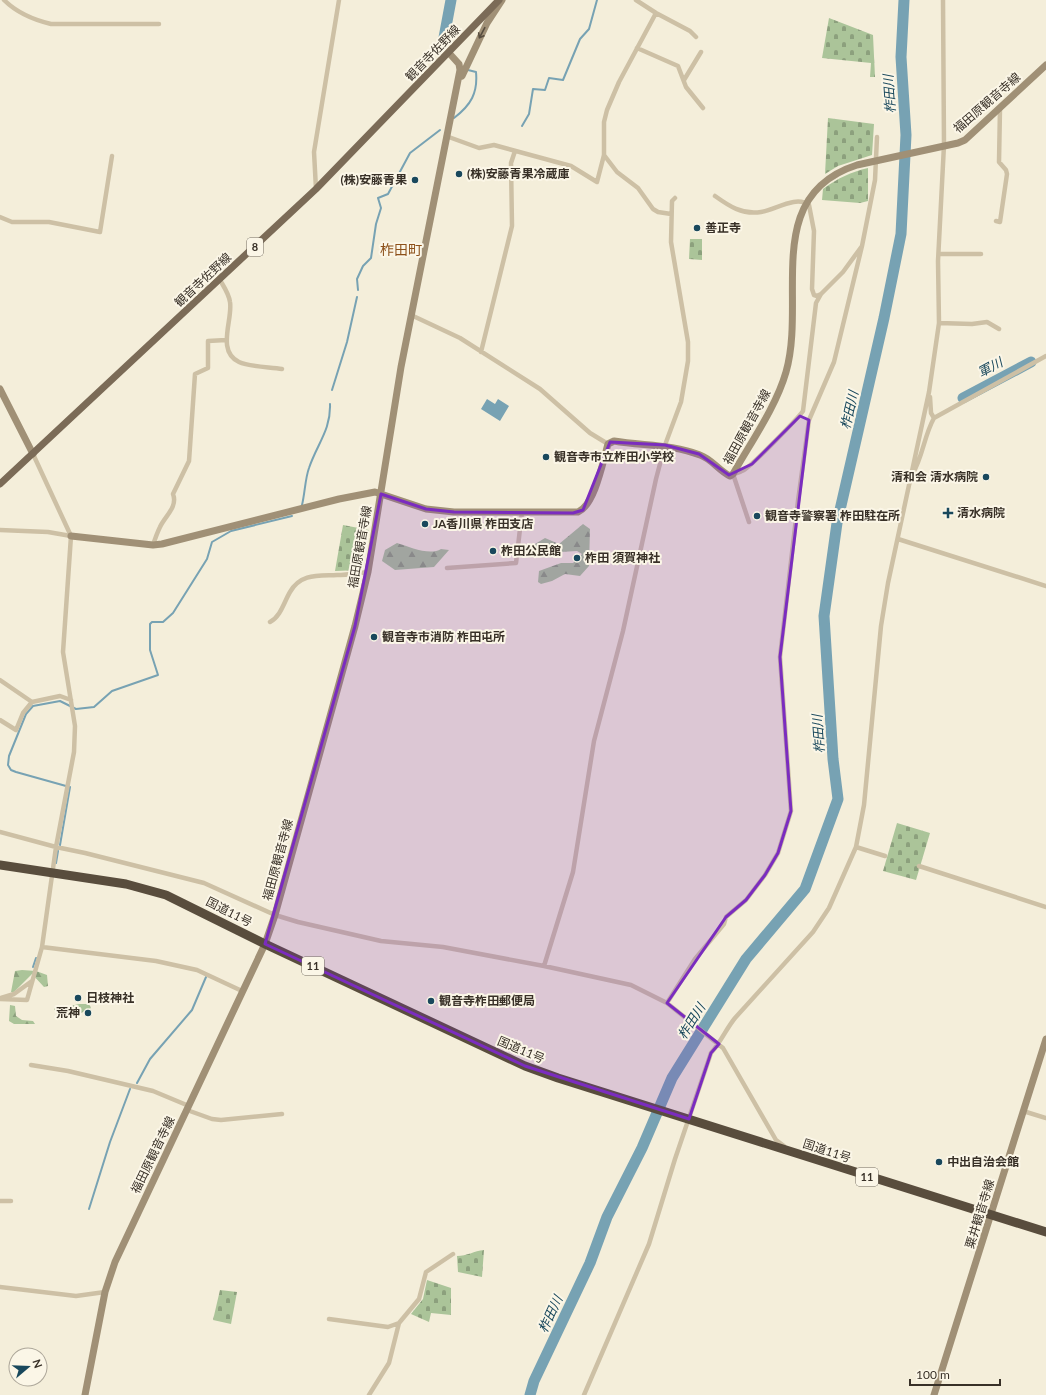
<svg xmlns="http://www.w3.org/2000/svg" width="1046" height="1395" viewBox="0 0 1046 1395" font-family="Lato,'Noto Sans JP',sans-serif">
<style>
.forest{fill:url(#forest-firs)}
.cemetery{fill:url(#cemetery-stones)}
.water{fill:#77a2b3}
.lines{fill:none;stroke-linecap:round;stroke-linejoin:round}
.stream{stroke:#77a2b3;stroke-width:2}
.river{stroke:#77a2b3;stroke-width:11}
.street{stroke:#cdc0a5;stroke-width:4.5}
.secondary{stroke:#a09076;stroke-width:7}
.primary{stroke:#7b6b57;stroke-width:7}
.highway{stroke:#594d3d;stroke-width:9}
.oneway{stroke:#574d3f}
.marked{fill:#7b2cbf;fill-opacity:0.2;stroke:#7b2cbf;stroke-width:3;stroke-linejoin:round}
.poi-dot{fill:#19485c;stroke:#fbf6e7;stroke-width:1.5}
.labels{text-anchor:middle;stroke-width:4;stroke-linejoin:round;paint-order:stroke}
.shield{fill:#fbf6e7;stroke:#726b61;stroke-width:1}
.shield-label{font-size:11px;font-weight:bold;fill:#383027}
.street-label{font-size:12px;fill:#383027;stroke:#fbf6e7}
.poi-label{font-size:12px;font-weight:bold;fill:#383027;stroke:#fbf6e7;text-anchor:start}
.water-label{font-size:13px;font-style:italic;fill:#19485c;stroke:#fbf6e7}
.quarter-label{font-size:14px;fill:#8d511a;stroke:#fbf6e7}
</style>
<defs>
<pattern id="forest-firs" width="22" height="20" patternUnits="userSpaceOnUse"><rect width="22" height="20" fill="#abc499"/><path d="M5 1l3.5 6h-7zM16 11l3.5 6h-7z" fill="#8ca07d"/></pattern>
<pattern id="cemetery-stones" width="16" height="16" patternUnits="userSpaceOnUse"><rect width="16" height="16" fill="#abc499"/><path d="M2 7V4a2 2 0 0 1 4 0v3zM10 15v-3a2 2 0 0 1 4 0v3z" fill="#8ca07d"/></pattern>
</defs>
<rect width="100%" height="100%" fill="#f4eeda"/>
<path class="forest" d="M583,524L590,529L589,566L580,576L565,574L552,581L541,584L538,582L539,571L561,563H573L582,554L577,551L561,552L555,547L542,554L531,552L535,544L545,538L559,544Z
M397,543C410,547 430,556 441,549L449,550L434,567L395,570L382,561L385,550Z
M22,970L36,971L47,975L48,986L44,987L32,974L14,992H11L15,971Z
M79,1004H89L91,1008L69,1019H60L54,1009L58,1005L66,1007Z
M10,1005L15,1006L16,1016L22,1020L33,1021L35,1024H14L9,1021Z"/>
<path class="cemetery" d="M829,18L873,35L875,77H870L871,63L822,58Z
M828,118L874,124L872,155L838,166L825,174Z
M868,168V201L860,203L822,200L823,189C838,178 851,172 868,168Z
M690,239H702V260L689,259Z
M343,525L369,530L361,570L335,571Z
M897,823L930,833L916,880L883,871Z
M484,1250L482,1277L458,1272L457,1256C467,1256 474,1251 484,1250Z
M427,1280L451,1288V1315L431,1313L429,1322L411,1314L423,1299Z
M220,1290L237,1292L231,1324L213,1320Z"/>
<path class="water" d="M487,399L495,404L498,399L509,406L500,421L481,409Z"/>
<g class="lines">
<path class="stream" d="M454,118C471,105 478,93 476,72L468,70
M522,126L529,114L533,89L545,90L549,78L563,80L580,39L589,29L597,0
M358,290L357,279L363,266L371,258L376,224L381,208L378,198L388,194L410,153L440,130
M332,390L347,342L357,297
M302,505C305,493 305,479 309,468C317,444 331,430 330,404
M66,786L16,772L11,770L8,765L9,756L26,714L33,706L60,701L76,709L94,707L112,691L158,675L150,650V624L152,622H163L173,613L207,559L212,542L231,531L292,516
M60,845L70,787
M56,863L58,851
M33,967L36,958
M137,1083L150,1059L192,1010L206,977
M89,1209L110,1142L130,1089"/>
<path class="river" d="M443,43L451,0
M963,398L1031,362
M530,1395L534,1381L590,1263L607,1217L642,1148L672,1078L746,959L805,889L838,799L833,759L824,616L837,523L884,318L901,234L906,135L901,57L904,0"/>
<path class="street" d="M4,0C17,13 34,20 51,24H159
M636,0L656,13L690,31L696,37
M637,48L678,66L686,87L703,108
M684,80L701,52
M446,136L479,148L494,145L571,166L597,182L604,155V122L607,110L619,82L656,13
M604,155L617,172L638,188L653,209L658,212L671,214
M316,189L314,152L339,0
M715,196C729,206 742,215 761,212C775,210 796,195 809,205L814,231L812,289L814,295L817,296L821,294
M0,217L12,222H49L100,232L112,156
M996,221L1000,222L1007,174L1006,170L999,162L1000,108
M939,254H981
M220,280C224,287 229,294 230,302C233,320 216,351 239,362C249,367 270,367 282,369
M411,315L460,338L540,389L590,433L608,444
M939,323L972,324L987,322L999,329
M481,352L512,226L511,163L515,151
M930,397L931,413L934,418
M913,473C923,456 924,436 934,418L1046,356
M749,522L733,474C736,473 740,473 742,471C750,468 799,417 803,411L816,303L821,294L843,272L862,246L875,180L877,137
M0,530L48,532L71,536
M898,539L1046,586
M153,545C155,539 157,533 160,527C165,516 178,507 173,494L189,461L195,374L208,368V341L226,340
M447,568L516,563L522,512
M270,622C281,616 284,602 290,592C301,573 319,576 337,575C347,575 358,573 368,572
M0,680L32,702
M0,720L16,730L23,713L32,702L60,696L71,700
M0,832L56,847L85,853L204,883L275,915L298,922L381,941L443,947L544,966L631,985L667,1003L723,1048L776,1140L784,1146
M856,847L885,856
M919,866L1046,907
M42,947L156,961L197,970L242,991
M544,966L573,872L594,741L623,631L656,479L665,445L681,402L688,361V342L671,242L672,201L675,198
M1,998L14,994L32,981
M0,999L27,1000L42,947L56,847L74,752L75,726L63,652L71,536L33,454
M667,1003L695,959L724,924L726,917L746,900L765,875L778,853L791,811L780,657L798,501L809,420L834,362L862,246
M31,1065L68,1071L153,1091L189,1106
M187,1110L212,1119L221,1120L282,1114
M1023,1111L1046,1118
M0,1201H11
M0,1287L76,1296L105,1292
M329,1319L388,1327L399,1323
M369,1395L389,1363L399,1323L419,1299L426,1272L453,1254
M584,1395L649,1244L675,1159L711,1053C721,1042 726,1029 735,1018L813,932L829,908L856,847L864,805L881,626L888,583L929,392L939,323L938,261L944,145L943,0"/>
<path class="secondary" d="M462,76L487,23L502,0
M0,389L33,454
M71,536L153,545L162,544L339,499L375,492L426,509L454,512H578C595,505 603,461 608,444L614,441C643,446 672,444 700,455C712,459 719,471 730,476L733,474C751,442 776,407 786,372C807,299 761,196 857,165L958,143L965,140L1046,65
M85,1395L105,1292L115,1262L265,944L275,915L355,626L368,572L401,367L460,70L459,64L449,53
M934,1395L1046,1039"/>
<path class="primary" d="M0,484L316,189L499,0"/>
<path class="highway" d="M0,865L126,884L166,895L265,944L525,1066L558,1078L1046,1232"/>
</g>
<defs><path id="oneway-shaft" d="M-6 0H5M1.5-3L5.5 0L1.5 3" fill="none" stroke-width="1.6" stroke-linecap="round" stroke-linejoin="round"/></defs>
<use class="oneway" href="#oneway-shaft" transform="translate(482 33) rotate(118)"/>
<path class="marked" d="M800,416L809,420L780,657L791,811L778,853L765,875L746,900L726,917L667,1003L719,1044L711,1053L689,1119L525,1066L265,944L355,626L381,494L426,509L454,512L573,513L583,510L610,442L665,445L699,454L729,475L752,464Z"/>
<g class="poi-dot">
<circle cx="459" cy="174" r="4"/>
<circle cx="415" cy="180" r="4"/>
<circle cx="697" cy="228" r="4"/>
<circle cx="546" cy="457" r="4"/>
<circle cx="986" cy="477" r="4"/>
<path d="M946 507h4v4h4v4h-4v4h-4v-4h-4v-4h4z"/>
<circle cx="757" cy="516" r="4"/>
<circle cx="425" cy="524" r="4"/>
<circle cx="493" cy="551" r="4"/>
<circle cx="577" cy="558" r="4"/>
<circle cx="374" cy="637" r="4"/>
<circle cx="78" cy="998" r="4"/>
<circle cx="431" cy="1001" r="4"/>
<circle cx="88" cy="1013" r="4"/>
<circle cx="939" cy="1162" r="4"/>
</g>
<g class="labels">
<g class="shield">
<rect x="247" y="238" width="16" height="18" rx="3"/>
<rect x="302" y="957" width="22" height="18" rx="3"/>
<rect x="856" y="1168" width="22" height="18" rx="3"/>
</g>
<g class="shield-label">
<text x="255" y="251">8</text>
<text x="313" y="970">11</text>
<text x="867" y="1181">11</text>
</g>
<g class="street-label">
<text transform="translate(433 53) rotate(-46)" y="4">観音寺佐野線</text>
<text transform="translate(987 103) rotate(-41)" y="4">福田原観音寺線</text>
<text transform="translate(203 280) rotate(-43)" y="4">観音寺佐野線</text>
<text transform="translate(747 427) rotate(-61)" y="4">福田原観音寺線</text>
<text transform="translate(360 547) rotate(-80)" y="4">福田原観音寺線</text>
<text transform="translate(278 860) rotate(-75)" y="4">福田原観音寺線</text>
<text transform="translate(229 912) rotate(27)" y="4">国道11号</text>
<text transform="translate(521 1050) rotate(23)" y="4">国道11号</text>
<text transform="translate(827 1151) rotate(18)" y="4">国道11号</text>
<text transform="translate(153 1155) rotate(-64)" y="4">福田原観音寺線</text>
<text transform="translate(980 1214) rotate(-73)" y="4">粟井観音寺線</text>
</g>
<g class="poi-label">
<text x="467" y="178">(株)安藤青果冷蔵庫</text>
<text x="407" y="184" text-anchor="end">(株)安藤青果</text>
<text x="705" y="232">善正寺</text>
<text x="554" y="461">観音寺市立柞田小学校</text>
<text x="978" y="481" text-anchor="end">清和会 清水病院</text>
<text x="957" y="517">清水病院</text>
<text x="765" y="520">観音寺警察署 柞田駐在所</text>
<text x="433" y="528">JA香川県 柞田支店</text>
<text x="501" y="555">柞田公民館</text>
<text x="585" y="562">柞田 須賀神社</text>
<text x="382" y="641">観音寺市消防 柞田屯所</text>
<text x="86" y="1002">日枝神社</text>
<text x="439" y="1005">観音寺柞田郵便局</text>
<text x="80" y="1017" text-anchor="end">荒神</text>
<text x="947" y="1166">中出自治会館</text>
</g>
<g class="water-label">
<text transform="translate(889 94) rotate(-94)" y="5">柞田川</text>
<text transform="translate(990 367) rotate(-28)" y="5">軍川</text>
<text transform="translate(849 410) rotate(-77)" y="5">柞田川</text>
<text transform="translate(818 734) rotate(-94)" y="5">柞田川</text>
<text transform="translate(691 1021) rotate(-58)" y="5">柞田川</text>
<text transform="translate(550 1314) rotate(-65)" y="5">柞田川</text>
</g>
<g class="quarter-label">
<text x="401" y="255">柞田町</text>
</g>
</g>
<g transform="translate(28 1367) rotate(71)"><circle r="19" fill="#fbf6e7" stroke="#ada79a"/>
<path d="M0-3L7 15L0 10L-7 15Z" fill="#19485c"/>
<text y="-6" font-size="11" font-weight="bold" text-anchor="middle" fill="#383027">N</text>
</g>
<path d="M910 1379v6h90v-6" fill="none" stroke="#383027" stroke-width="2"/>
<text x="916" y="1379" font-size="12" fill="#383027" stroke="#fbf6e7" stroke-width="3" paint-order="stroke">100 m</text>
</svg>
